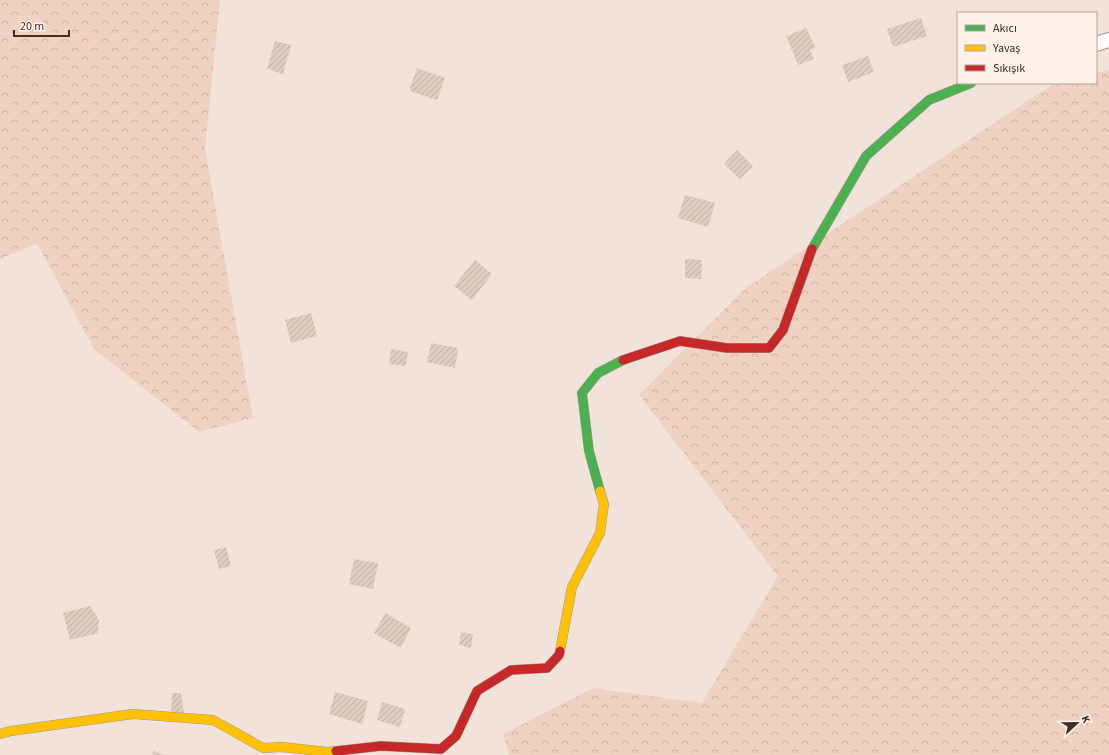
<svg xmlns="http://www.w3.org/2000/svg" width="1109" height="755" viewBox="0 0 1109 755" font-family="'Source Sans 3',sans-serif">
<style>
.forest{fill:url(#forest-crowns)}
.building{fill:url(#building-hatch)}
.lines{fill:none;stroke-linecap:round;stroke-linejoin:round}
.street-casing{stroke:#a49890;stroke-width:16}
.fast-casing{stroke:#a49890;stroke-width:10}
.slow-casing{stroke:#a49890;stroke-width:10}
.jam-casing{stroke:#a49890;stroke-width:10}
.street{stroke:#fdfbf9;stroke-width:14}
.fast{stroke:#4caf50;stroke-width:9}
.slow{stroke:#ffc107;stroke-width:9}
.jam{stroke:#c62828;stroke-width:9}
</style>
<defs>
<pattern id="forest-crowns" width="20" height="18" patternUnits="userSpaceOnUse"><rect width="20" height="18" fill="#efd2c1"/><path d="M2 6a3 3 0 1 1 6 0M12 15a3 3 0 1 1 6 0" fill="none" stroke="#ceb5a6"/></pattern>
<pattern id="building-hatch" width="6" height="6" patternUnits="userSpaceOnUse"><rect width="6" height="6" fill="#deccc1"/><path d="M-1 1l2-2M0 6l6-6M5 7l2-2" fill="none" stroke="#bfb0a6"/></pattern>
</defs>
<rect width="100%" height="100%" fill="#f2e3da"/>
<path class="forest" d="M0,0H220L205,149L253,418L199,432L94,349L37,244L0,259Z
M1109,70V755H509L503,734L593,688L702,703L778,576L639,395L746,288L1050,86L1061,83H1096V73Z"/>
<path class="building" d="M921,18L927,36L893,47L887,29Z
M807,28L815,48L810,50L814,59L798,65L786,36Z
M275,41L291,45L283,74L267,69Z
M868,56L874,72L848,82L842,65Z
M417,68L445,78L437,100L409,91Z
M737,150L753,166L740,179L724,164Z
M685,195L715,203L708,227L678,218Z
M685,259L702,260L701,279L685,278Z
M475,260L492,274L472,300L454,286Z
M311,313L317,336L291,343L285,320Z
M431,343L458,348L455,368L427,362Z
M391,349L408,352L406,366L389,364Z
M226,547L231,566L219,569L214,550Z
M354,559L378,563L373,589L349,584Z
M90,606L99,620L98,633L70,640L63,613Z
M385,613L411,628L401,648L374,633Z
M461,632L473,634L471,648L459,645Z
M335,692L368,701L362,724L329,714Z
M172,693H181L184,713L171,720Z
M382,702L405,709L400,727L377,720Z
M154,751L164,755H152Z"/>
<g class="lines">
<g class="street-casing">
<path id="street" d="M1096,44L1109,40"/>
</g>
<g class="fast-casing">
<path id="fast" d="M812,249L866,156L929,100L971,83
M600,491L589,451L582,393L598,373L623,360"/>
</g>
<g class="slow-casing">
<path id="slow" d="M560,651L572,587L600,533L604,504L600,491
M0,734L11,731L133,714L213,720L263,748L282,747L328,752L336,751"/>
</g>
<g class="jam-casing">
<path id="jam" d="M623,360L680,341L727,348H769L783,330L812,249
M336,751L381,746L441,749L456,736L477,691L511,670L547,668L559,655L560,651"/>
</g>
<use href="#street" class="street"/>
<use href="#fast" class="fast"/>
<use href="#slow" class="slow"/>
<use href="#jam" class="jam"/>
</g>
<rect x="957" y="12" width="140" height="72" fill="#fff1e8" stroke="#b1a39b"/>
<rect x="965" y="25" width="20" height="6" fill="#4caf50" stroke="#b1a39b"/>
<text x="993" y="32" font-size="12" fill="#3c2f27">Akıcı</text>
<rect x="965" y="45" width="20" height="6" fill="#ffc107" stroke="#b1a39b"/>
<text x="993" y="52" font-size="12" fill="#3c2f27">Yavaş</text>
<rect x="965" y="65" width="20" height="6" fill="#c62828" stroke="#b1a39b"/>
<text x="993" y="72" font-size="12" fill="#3c2f27">Sıkışık</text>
<g transform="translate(1077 723) rotate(68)" stroke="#fff1e8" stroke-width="3" paint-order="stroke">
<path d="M0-3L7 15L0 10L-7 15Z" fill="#3c2f27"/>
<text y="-6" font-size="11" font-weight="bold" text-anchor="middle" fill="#3c2f27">K</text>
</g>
<path d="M14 30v6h55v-6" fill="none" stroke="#3c2f27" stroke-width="2"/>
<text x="20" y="30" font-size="12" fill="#3c2f27" stroke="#fff1e8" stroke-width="3" paint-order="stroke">20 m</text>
</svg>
